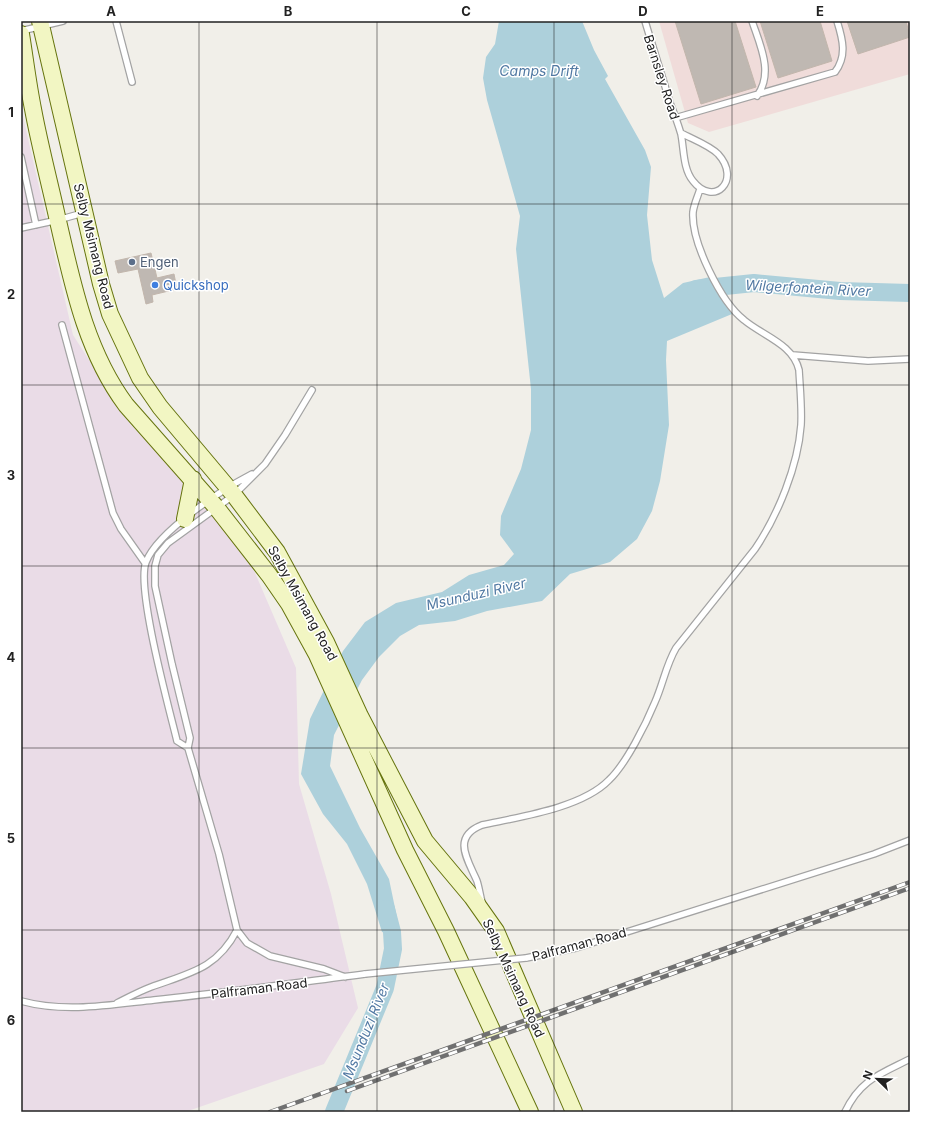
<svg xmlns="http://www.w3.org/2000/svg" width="931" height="1133" viewBox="0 0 931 1133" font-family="Inter,sans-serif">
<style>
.commercial{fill:#f0dcda}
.industrial{fill:#eadce7}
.water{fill:#add0db}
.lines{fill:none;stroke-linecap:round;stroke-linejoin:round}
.river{stroke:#add0db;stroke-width:18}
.building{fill:#bfb8b2;stroke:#c2b6ac}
.service-casing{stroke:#a3a3a3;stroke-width:8}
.secondary-casing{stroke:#66740e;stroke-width:18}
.service{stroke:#fff;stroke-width:5.5}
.secondary{stroke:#f2f6c3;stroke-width:16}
.rail-casing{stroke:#707070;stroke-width:4.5}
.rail{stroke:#fff;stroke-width:3;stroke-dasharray:9;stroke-linecap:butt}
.service-bridge-casing{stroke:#a3a3a3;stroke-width:8;stroke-linecap:butt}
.service-bridge{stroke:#fff;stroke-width:5.5}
.grid{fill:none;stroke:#222;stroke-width:1;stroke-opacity:0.55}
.service-dot{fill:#5c6f8a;stroke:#fff;stroke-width:1.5}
.shop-dot{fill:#3f7fe0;stroke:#fff;stroke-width:1.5}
.labels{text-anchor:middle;stroke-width:3;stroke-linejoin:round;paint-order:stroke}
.street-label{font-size:13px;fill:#222;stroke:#fff}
.service-label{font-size:13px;fill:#4e5e75;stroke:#fff;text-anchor:start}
.shop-label{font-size:13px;fill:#366cbe;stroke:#fff;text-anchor:start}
.water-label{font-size:14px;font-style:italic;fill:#5179a3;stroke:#fff}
.neatline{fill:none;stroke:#222;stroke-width:1.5}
.grid-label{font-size:13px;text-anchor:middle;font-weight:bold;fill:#222}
</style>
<rect width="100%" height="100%" fill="#f1efe9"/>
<path class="commercial" d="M659,21H910V74L709,132L688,123Z"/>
<path class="industrial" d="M21,108L73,335L131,425L240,538L296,668L299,784L331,894L358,1008L324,1064L185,1112H21Z"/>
<path class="water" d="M499,21H582L594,50L608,76L605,79L645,150L651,167L647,215L652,260L664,298L683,283L710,277L732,314L667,341L666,360L669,425L660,481L652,511L637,539L610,562L570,574L542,601L487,611L455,621L419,625L400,636L379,657L362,680L334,735L330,766L360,828L389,879L400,932H382L367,884L347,844L323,814L301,774L310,719L343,651L365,622L396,603L442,592L469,575L504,565L514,554L500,535L501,516L521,469L531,430V389L516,249L520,216L487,100L483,78L486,57L495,44Z"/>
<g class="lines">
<path class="river" d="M696,289L754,283L840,291L910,293
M334,1112L385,988L393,949L392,932L386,909"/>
</g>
<path class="building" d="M675,21H735L756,87L701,104Z
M760,21H820L832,61L778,78Z
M847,21H906L910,37L858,54Z
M151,253L157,278L174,274L177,289L152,295L153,302L146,304L138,269L118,273L115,261Z"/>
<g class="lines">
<g class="service-casing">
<path id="service" d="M116,21L132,82
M645,21C653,48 662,75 670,103C674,113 678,124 681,134C684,149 683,169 693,181C714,208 742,180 718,154C709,145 692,139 681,133
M752,21C760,45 774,73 757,96
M21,31L63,21
M675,118L835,72C847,56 843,40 837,21
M21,157L36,225
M21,228L58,220L83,213
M62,325L113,513L121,529L145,563
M793,355L868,361L910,359
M312,390L285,435L265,464L234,495L168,543L158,555L155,566V586L172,664L190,738L188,748L219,854L237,930L247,943L270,956L324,969L345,977
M188,748L177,741C169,708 136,588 146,562C158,531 223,489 252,474
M482,902C480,895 479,887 477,881C468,860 451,837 482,825C519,817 582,808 609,780C626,764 646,724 655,702C663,684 666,665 676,648L755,549C778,515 798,466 801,425C802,407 800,388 799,370C793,344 763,336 744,320C721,302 691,242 693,212C694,204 698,196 700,189
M526,958L576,948L874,854L910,840
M21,1001C65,1013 109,1005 154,1000C224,993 294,983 365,974
M117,1003C129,997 140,991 151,987C189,973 217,969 237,930
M845,1112C860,1080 880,1074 910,1059"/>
</g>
<g class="secondary-casing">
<path id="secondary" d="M40,21L101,284L110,314L140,378L160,407L234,495L277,552L326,642L360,716L425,841L472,897L496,931L574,1112
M21,34C25,59 28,84 33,109C40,147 50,184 58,221C73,286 86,351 126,405L216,507L269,575L289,604L317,655L405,850L446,931L530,1112
M185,519L193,479"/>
</g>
<use href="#service" class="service"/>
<use href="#secondary" class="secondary"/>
<g class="rail-casing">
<path id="rail" d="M347,1091L910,888
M270,1112L910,882"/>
</g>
<use href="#rail" class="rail"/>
<g class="service-bridge-casing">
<path id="service-bridge" d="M365,974L526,958"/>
</g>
<use href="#service-bridge" class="service-bridge"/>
</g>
<path class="grid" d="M199,21V1112M377,21V1112M554,21V1112M732,21V1112M21,204H910M21,385H910M21,566H910M21,748H910M21,930H910"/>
<circle class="service-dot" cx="132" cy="262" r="4"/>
<circle class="shop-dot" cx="155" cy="285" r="4"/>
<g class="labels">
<g class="street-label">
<text transform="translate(662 77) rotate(72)" y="5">Barnsley Road</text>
<text transform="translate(94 246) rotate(76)" y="5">Selby Msimang Road</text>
<text transform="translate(303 603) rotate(61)" y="5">Selby Msimang Road</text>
<text transform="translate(579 944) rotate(-15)" y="5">Palframan Road</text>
<text transform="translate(514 978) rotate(65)" y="5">Selby Msimang Road</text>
<text transform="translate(259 988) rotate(-7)" y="5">Palframan Road</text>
</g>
<g class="service-label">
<text x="140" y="267">Engen</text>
</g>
<g class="shop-label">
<text x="163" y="290">Quickshop</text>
</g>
<g class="water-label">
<text x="539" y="76">Camps Drift</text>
<text transform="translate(808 288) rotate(3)" y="5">Wilgerfontein River</text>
<text transform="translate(476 594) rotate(-13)" y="5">Msunduzi River</text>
<text transform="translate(366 1031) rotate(-68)" y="5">Msunduzi River</text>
</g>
</g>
<rect width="931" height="1133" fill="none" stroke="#ffffff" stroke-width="44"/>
<g transform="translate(877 1079) rotate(293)" stroke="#ffffff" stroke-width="3" paint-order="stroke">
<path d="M0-3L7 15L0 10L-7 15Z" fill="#222222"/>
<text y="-6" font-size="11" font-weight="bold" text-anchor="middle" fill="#222222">N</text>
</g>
<rect x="22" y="22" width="887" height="1089" class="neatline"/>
<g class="grid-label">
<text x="111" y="16">A</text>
<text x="288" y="16">B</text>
<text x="466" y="16">C</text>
<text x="643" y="16">D</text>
<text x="820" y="16">E</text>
<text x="11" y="117">1</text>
<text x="11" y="299">2</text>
<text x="11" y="480">3</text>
<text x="11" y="662">4</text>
<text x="11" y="843">5</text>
<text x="11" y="1025">6</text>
</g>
</svg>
